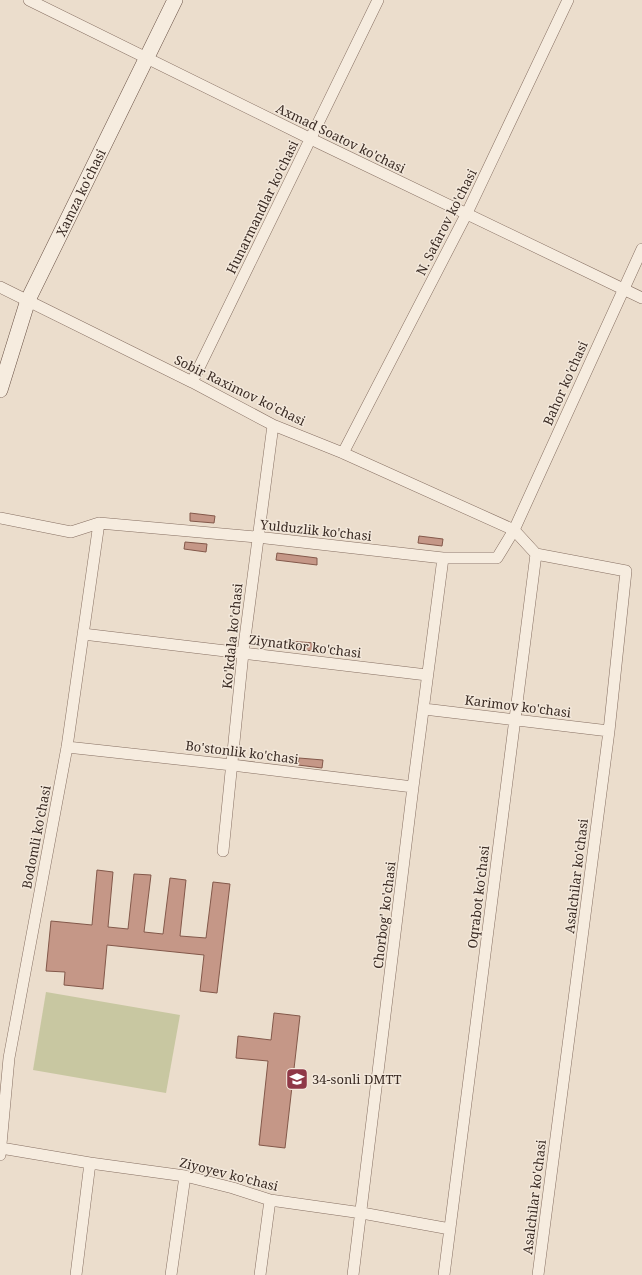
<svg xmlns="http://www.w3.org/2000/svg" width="642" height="1275" viewBox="0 0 642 1275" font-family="'Noto Serif',serif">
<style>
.pitch{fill:#c8c7a1}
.building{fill:#c59787;stroke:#83584a}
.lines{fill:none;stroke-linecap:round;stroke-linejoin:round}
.street-casing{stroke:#866f62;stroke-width:12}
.secondary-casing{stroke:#695145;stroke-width:16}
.street{stroke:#f6ecdf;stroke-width:11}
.secondary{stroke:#f6ecdf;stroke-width:15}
.labels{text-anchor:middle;stroke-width:3;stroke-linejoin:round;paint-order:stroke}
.street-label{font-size:13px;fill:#392a23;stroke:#f3e8db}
.poi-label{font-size:13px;fill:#392a23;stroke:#f3e8db;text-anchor:start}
</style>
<rect width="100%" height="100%" fill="#ebddcc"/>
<path class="pitch" d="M46,992L180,1015L166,1093L33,1070Z"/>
<path class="building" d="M190,513L215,516L214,523L190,521Z
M419,536L443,539L442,546L418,543Z
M185,542L207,544L206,552L184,549Z
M277,553L317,558V565L276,560Z
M289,641L314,643L313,651L288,648Z
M299,758L323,760L322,768L298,765Z
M97,870L113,872L108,927L128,929L134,874L151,875L144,932L163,934L170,878L186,880L180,936L206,938L213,882L230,884L217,993L200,991L204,955L107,945L103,989L64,985L65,972L46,971L51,921L92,925Z
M274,1013L300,1016L285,1148L259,1145L268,1061L236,1058L238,1036L271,1040Z"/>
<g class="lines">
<g class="street-casing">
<path id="street" d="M29,0L311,139L642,298
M0,287L192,382L273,425L343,453L514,530L536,554L444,1275
M192,382L378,0
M343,453L467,213L568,0
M0,518L71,532L99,523L257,537L443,558H497L514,530L642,249
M536,554L626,571L609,731L538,1275
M83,634L427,675
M424,709L609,731
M67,747L232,765L413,787
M223,851L243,653L273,425
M1,1148L90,1163L185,1176L233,1188L270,1200L362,1213L450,1229
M0,1155L9,1058L67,747L99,523
M76,1275L90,1163
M171,1275L185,1176
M260,1275L270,1200
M353,1275L413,787L443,558"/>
</g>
<g class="secondary-casing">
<g id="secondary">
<path id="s1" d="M0,390L28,300L175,0"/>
</g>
</g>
<use href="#street" class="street"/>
<use href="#secondary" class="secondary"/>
</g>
<defs>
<g id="school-square" transform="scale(1.15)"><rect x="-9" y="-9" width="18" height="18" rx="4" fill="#8f3847" stroke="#f3e8db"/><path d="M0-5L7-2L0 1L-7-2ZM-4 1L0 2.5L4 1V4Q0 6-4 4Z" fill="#fff"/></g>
</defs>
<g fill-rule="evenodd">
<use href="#school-square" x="297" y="1079"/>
</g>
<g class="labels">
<g class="street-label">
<text transform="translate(341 138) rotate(26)" y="5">Axmad Soatov ko'chasi</text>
<text dy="5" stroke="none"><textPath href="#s1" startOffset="214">Xamza ko'chasi</textPath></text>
<text transform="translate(262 207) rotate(-64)" y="5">Hunarmandlar ko'chasi</text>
<text transform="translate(446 222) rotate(-63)" y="5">N. Safarov ko'chasi</text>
<text transform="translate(565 383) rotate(-66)" y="5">Bahor ko'chasi</text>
<text transform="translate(240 390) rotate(26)" y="5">Sobir Raximov ko'chasi</text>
<text transform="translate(316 530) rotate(6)" y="5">Yulduzlik ko'chasi</text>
<text transform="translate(232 636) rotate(-84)" y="5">Ko'kdala ko'chasi</text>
<text transform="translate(305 646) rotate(7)" y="5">Ziynatkor ko'chasi</text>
<text transform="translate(518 706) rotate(7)" y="5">Karimov ko'chasi</text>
<text transform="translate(242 752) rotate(7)" y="5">Bo'stonlik ko'chasi</text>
<text transform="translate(36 837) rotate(-79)" y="5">Bodomli ko'chasi</text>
<text transform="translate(576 876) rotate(-83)" y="5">Asalchilar ko'chasi</text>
<text transform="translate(478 897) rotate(-83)" y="5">Oqrabot ko'chasi</text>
<text transform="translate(384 915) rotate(-83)" y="5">Chorbog' ko'chasi</text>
<text transform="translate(229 1174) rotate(14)" y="5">Ziyoyev ko'chasi</text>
<text transform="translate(534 1197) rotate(-83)" y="5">Asalchilar ko'chasi</text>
</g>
<g class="poi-label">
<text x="312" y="1084">34-sonli DMTT</text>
</g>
</g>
</svg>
